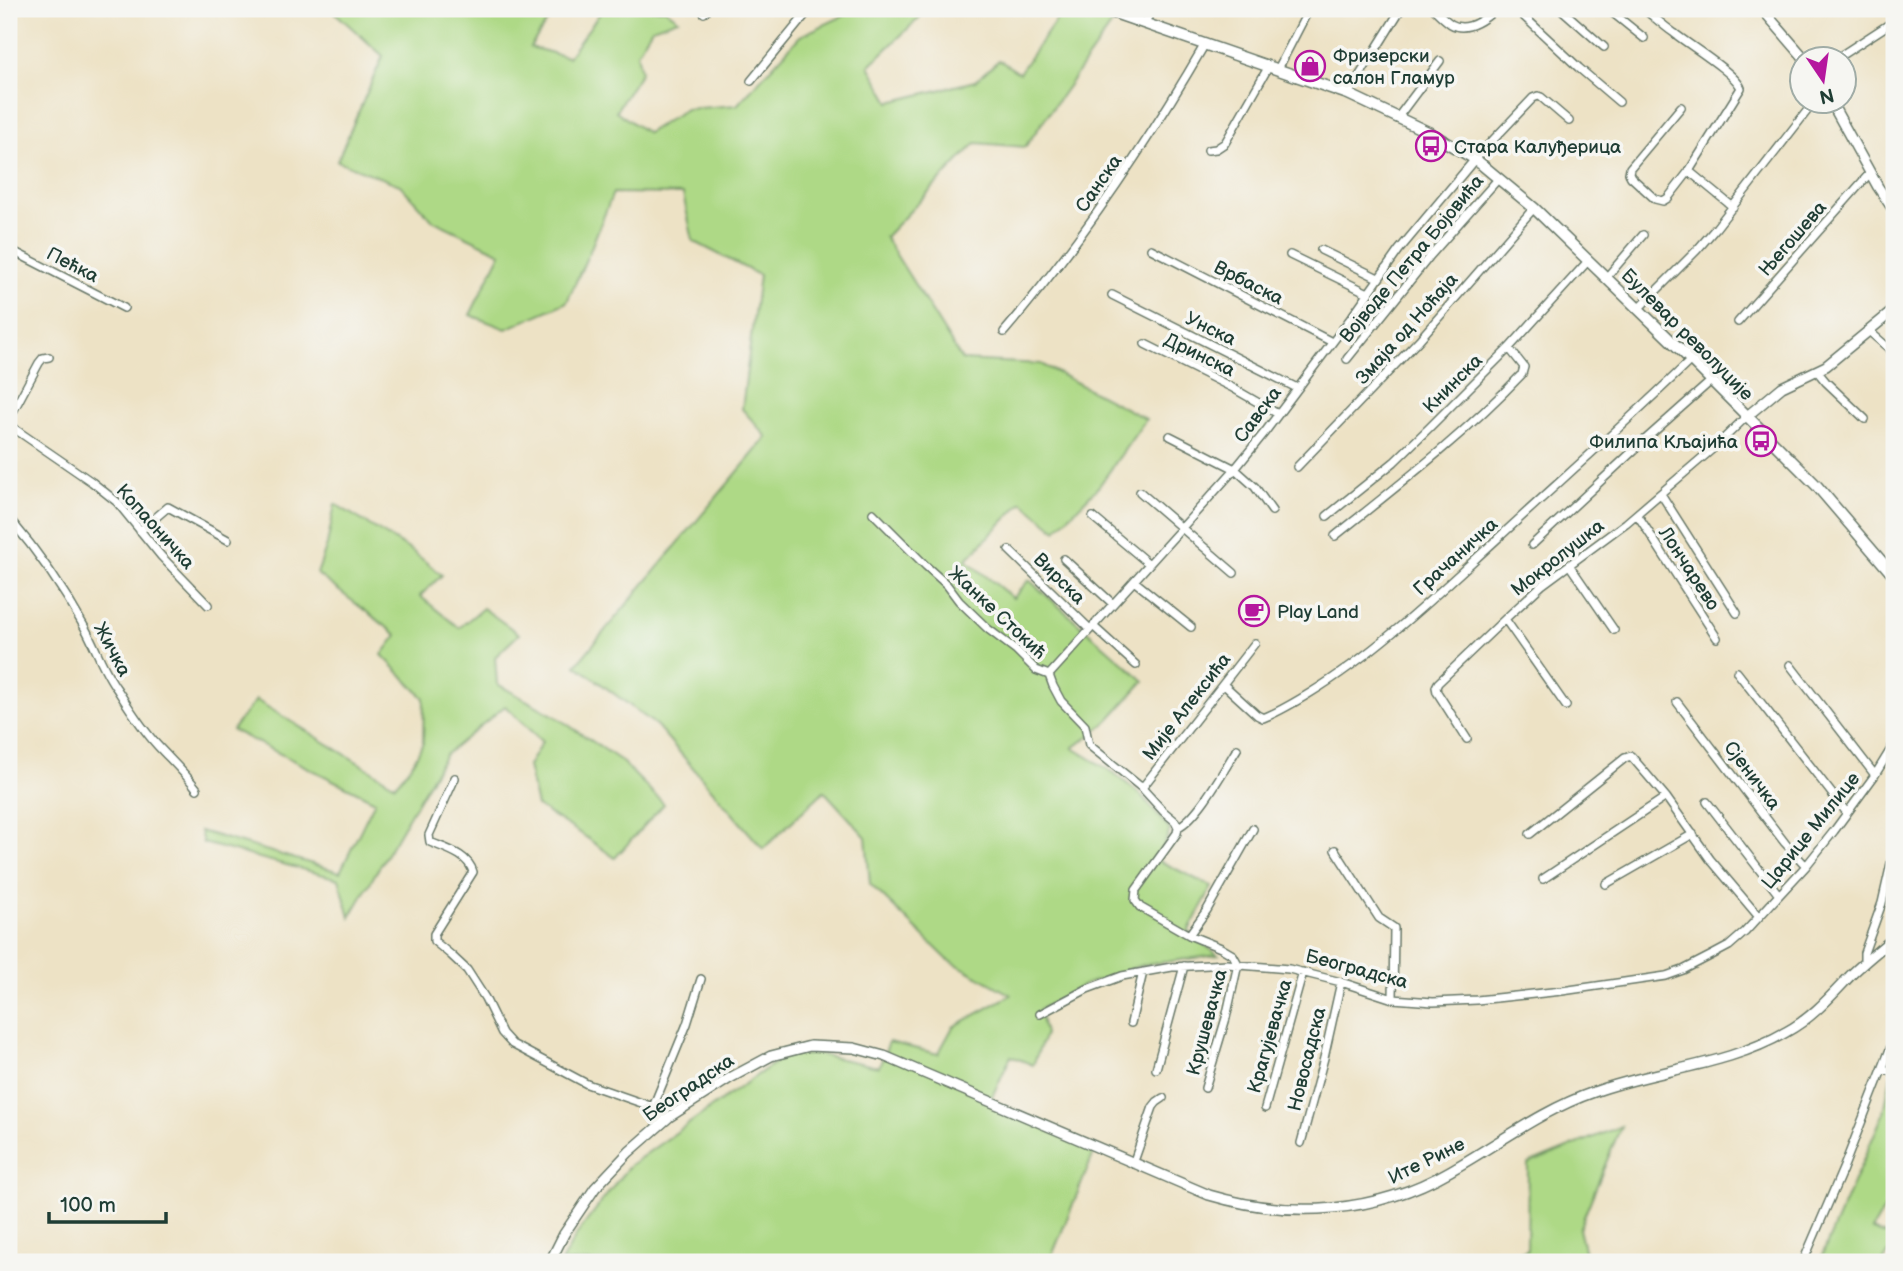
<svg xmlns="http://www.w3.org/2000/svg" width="1903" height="1271" viewBox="0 0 1903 1271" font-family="'Balsamiq Sans',sans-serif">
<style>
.green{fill:#aed986;stroke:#668b5d;stroke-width:2}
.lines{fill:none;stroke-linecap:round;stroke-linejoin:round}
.minor-casing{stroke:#677767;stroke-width:10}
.tertiary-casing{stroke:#677767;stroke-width:12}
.secondary-casing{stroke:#677767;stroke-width:13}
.minor{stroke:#fff;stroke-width:7}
.tertiary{stroke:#fff;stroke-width:9}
.secondary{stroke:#fff;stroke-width:10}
.labels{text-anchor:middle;stroke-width:7;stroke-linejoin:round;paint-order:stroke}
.poi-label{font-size:19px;fill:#1f3d34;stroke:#f6f6f2;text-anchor:start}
.street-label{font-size:19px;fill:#1f3d34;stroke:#f6f6f2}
</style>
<rect width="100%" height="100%" fill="#f6f6f2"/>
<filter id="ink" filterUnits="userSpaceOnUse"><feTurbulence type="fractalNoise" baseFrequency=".0143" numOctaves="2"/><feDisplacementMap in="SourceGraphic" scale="14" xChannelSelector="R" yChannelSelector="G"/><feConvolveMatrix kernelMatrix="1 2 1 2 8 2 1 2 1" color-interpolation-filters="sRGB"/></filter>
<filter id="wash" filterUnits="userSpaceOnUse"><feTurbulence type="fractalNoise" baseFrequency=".00686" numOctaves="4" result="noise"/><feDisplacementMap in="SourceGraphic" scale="28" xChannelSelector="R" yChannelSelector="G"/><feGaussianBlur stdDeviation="1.57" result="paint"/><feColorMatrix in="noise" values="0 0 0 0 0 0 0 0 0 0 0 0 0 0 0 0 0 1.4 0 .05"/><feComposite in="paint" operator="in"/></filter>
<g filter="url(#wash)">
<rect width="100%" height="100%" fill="#ede2c5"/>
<path class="green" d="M331,9H556L530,47L568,57L603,9H665L678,19L652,28L637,53L641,72L616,111L647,133L686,109L737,105L800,36L858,9H926L918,19L869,66L890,102L975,81L999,60L1019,73L1064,9H1103L1119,14L1025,147L976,143L885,237L962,360L1041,364L1146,419L1099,486L1056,530L1022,502L966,560L1013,598L1029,580L1144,681L1104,725L1073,748L1114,773L1142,796L1170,830L1158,860L1212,887L1188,932L1218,955L1142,965L1084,985L1039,1010L1045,1034L1033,1065L1011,1056L990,1101L1096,1148L1051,1258L1060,1262H561L577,1234L629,1166L794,1049L879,1067L889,1042L938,1054L953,1027L1011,995L947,959L870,884L866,837L824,791L763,849L657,726L576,665L767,437L742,409L759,275L693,241L683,194L613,193L591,248L567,302L506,329L470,315L501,253L432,220L400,185L337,161L383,56Z
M335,504L412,551L442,575L420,596L459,628L483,608L519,634L495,657L497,684L555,716L620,760L664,804L615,858L580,833L537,806L528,766L542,742L505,706L445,755L350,917L339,879L203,843L200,831L340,872L375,801L232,730L256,700L395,785L413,763L423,743L424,698L382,655L397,635L317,574L327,545Z
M1891,1076L1894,1077V1193L1872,1230L1894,1238V1244L1883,1262H1819L1884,1112Z
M1621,1126L1579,1229L1587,1262H1496L1527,1250L1528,1164Z"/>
</g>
<g filter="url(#ink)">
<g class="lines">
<g class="minor-casing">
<path id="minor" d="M1434,9C1439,14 1445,20 1451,24C1466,33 1485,19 1496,9
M1516,9L1579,68L1619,102
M1561,9L1604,47
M1608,9L1644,38
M1644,9C1654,17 1664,26 1674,33C1689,45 1735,73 1741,88L1689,171L1668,198L1663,201L1655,199L1631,177L1629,173L1630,168L1681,107
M704,13L708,9
M1144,23L1153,9
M1834,60L1894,21
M1278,69L1309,9
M751,81L810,9
M1348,94L1401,9
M1398,117L1440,61
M1208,150L1216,149L1225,143L1269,66
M1689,171L1733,207
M9,249L124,308
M1151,249L1332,342
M1321,250L1378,278
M1290,255L1368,293
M1606,278L1643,235
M1112,295L1297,388
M1638,309L1697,250L1716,228L1814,102
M1738,322L1870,173
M1869,331L1894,353
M1004,332C1080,243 1146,146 1205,44
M1145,344L1231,387L1278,414
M1347,359L1429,257L1499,178
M1817,371L1826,382L1865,419
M9,419L39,363L43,358L49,357
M9,425L92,482L117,502L161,556L208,605
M1170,436L1235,469L1255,487L1272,511
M1297,467L1419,340L1534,208
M1140,492L1234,573
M1661,494L1737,613
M873,513L926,566L947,585L959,601L988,629L1016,650L1036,670L1049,675L1053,686L1061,701L1085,726L1089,745L1142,788L1163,811L1175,821L1178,827
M1637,514L1717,638
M1327,516L1394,462L1429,428L1509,348L1588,261
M1093,517L1149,564
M9,518C38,552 63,588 85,628C96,648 103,670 117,689C129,708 142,729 158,746C171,760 185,773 197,789
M140,531L168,507L228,540
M1335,536C1399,485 1465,434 1522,374L1524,367L1509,348
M1532,545L1648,437L1711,381
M1009,550L1090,629
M1064,559L1113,604
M1570,566L1614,630
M1134,581L1191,627
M1505,619L1566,706
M1093,626L1136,665
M1790,665L1875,775
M1737,672L1847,813
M1049,675L1235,469L1265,432L1353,315L1399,250L1475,159L1533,98L1538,96L1541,97L1569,121
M1223,684L1257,715L1263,718C1279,712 1295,702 1310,693C1377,652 1437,594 1495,541C1560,481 1627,422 1691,360
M1677,702L1785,843L1806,866
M1467,739L1437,692L1436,687L1438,683L1505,619L1542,585L1626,523L1717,445L1746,417
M455,778L429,835L430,842C446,849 468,854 473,872L434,934V941L451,955L467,970L485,998L502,1033L512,1044L587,1084L653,1107L669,1117
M1142,788L1255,643
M1707,802L1779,895
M1178,827L1177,833L1136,890L1135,900L1140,907L1189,935L1221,948L1233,955L1238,964
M1178,827C1198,818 1225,768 1237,749
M1530,834L1625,758L1631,756L1666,797L1710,859L1759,917
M1335,850L1379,918L1394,928L1393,999
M1543,879L1666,797
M1606,884L1693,834
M1189,935L1207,910L1253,829
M1864,963V953L1882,903L1894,850
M1040,1014L1087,989L1122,976L1172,967L1227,964L1289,969L1341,982L1393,999L1433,1002L1477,1000L1562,991L1666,976L1683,970L1714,954L1729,946L1745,932L1806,866L1834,831L1875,775L1894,744
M1131,1023L1143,972
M1156,1069L1184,966
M1883,1069L1894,1072
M1205,1088L1226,1018L1238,964
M653,1107L687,1024L701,979
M1265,1108L1303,972
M1301,1143L1324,1058L1341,982
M1133,1164L1153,1107L1157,1102L1163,1098
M1803,1262L1843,1169L1894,1039"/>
</g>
<g class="tertiary-casing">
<path id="tertiary" d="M1762,9L1806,60
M1831,102L1878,187L1894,211
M1746,417L1782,387L1826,366L1894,310
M550,1262L564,1234L595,1188L629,1152L669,1117L730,1078L771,1056L810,1046L854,1048L884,1056L1209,1195C1290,1219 1376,1214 1450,1171C1498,1144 1542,1110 1594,1092C1657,1069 1728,1066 1786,1032C1812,1018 1830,997 1850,976C1863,963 1879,950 1894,938"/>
</g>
<g class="secondary-casing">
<path id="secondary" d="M1103,9L1348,94L1428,132L1475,159L1534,208L1691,360L1817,486L1894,576"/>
</g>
<use href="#minor" class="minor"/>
<use href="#tertiary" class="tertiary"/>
<use href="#secondary" class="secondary"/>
</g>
</g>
<defs>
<g id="shop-ring" transform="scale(1.575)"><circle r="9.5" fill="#f6f6f2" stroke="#b5179e" stroke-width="1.5"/><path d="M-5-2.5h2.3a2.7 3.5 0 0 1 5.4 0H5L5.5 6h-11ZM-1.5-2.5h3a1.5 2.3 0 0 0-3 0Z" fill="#b5179e"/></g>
<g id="bus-ring" transform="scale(1.575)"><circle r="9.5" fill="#f6f6f2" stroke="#b5179e" stroke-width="1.5"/><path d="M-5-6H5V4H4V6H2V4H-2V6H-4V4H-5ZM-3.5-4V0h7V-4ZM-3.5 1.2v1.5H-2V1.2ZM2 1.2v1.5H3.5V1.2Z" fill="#b5179e"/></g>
<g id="cafe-ring" transform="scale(1.575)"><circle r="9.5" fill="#f6f6f2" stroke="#b5179e" stroke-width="1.5"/><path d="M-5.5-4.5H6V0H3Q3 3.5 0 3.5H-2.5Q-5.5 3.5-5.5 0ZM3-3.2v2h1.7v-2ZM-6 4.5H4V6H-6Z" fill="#b5179e"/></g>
</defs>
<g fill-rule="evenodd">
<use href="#shop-ring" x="1310" y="66"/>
<use href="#bus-ring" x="1431" y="146"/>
<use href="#bus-ring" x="1761" y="441"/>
<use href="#cafe-ring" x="1254" y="611"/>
</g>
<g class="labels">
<g class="poi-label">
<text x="1333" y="62">Фризерски<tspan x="1333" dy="22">салон Гламур</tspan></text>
<text x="1454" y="153">Стара Калуђерица</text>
<text x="1738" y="448" text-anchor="end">Филипа Кљајића</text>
<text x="1277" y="618">Play Land</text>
</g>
<g class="street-label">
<text transform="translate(1098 183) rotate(-55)" y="7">Санска</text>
<text transform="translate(1792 238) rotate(-49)" y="7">Његошева</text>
<text transform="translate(1411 258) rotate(-50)" y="7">Војводе Петра Бојовића</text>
<text transform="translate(73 264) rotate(27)" y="7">Пећка</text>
<text transform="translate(1249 282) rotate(27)" y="7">Врбаска</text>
<text transform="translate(1211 328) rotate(26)" y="7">Унска</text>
<text transform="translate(1406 328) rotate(-48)" y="7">Змаја од Ноћаја</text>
<text transform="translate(1688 334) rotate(45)" y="7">Булевар револуције</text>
<text transform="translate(1200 354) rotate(26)" y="7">Дринска</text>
<text transform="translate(1452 383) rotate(-45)" y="7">Книнска</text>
<text transform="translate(1257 414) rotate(-53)" y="7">Савска</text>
<text transform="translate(156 526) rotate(48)" y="7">Копаоничка</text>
<text transform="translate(1455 556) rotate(-42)" y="7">Грачаничка</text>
<text transform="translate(1557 557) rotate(-38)" y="7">Мокролушка</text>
<text transform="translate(1690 568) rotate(57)" y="7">Лончарево</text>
<text transform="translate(1060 578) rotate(45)" y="7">Вирска</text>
<text transform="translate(998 612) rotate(43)" y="7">Жанке Стокић</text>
<text transform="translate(113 649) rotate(62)" y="7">Жичка</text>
<text transform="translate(1186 706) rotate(-52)" y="7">Мије Алексића</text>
<text transform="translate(1753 775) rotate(53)" y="7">Сјеничка</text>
<text transform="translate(1810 830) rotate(-51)" y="7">Царице Милице</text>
<text transform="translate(1357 968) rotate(15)" y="7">Београдска</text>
<text transform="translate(1206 1022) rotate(-75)" y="7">Крушевачка</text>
<text transform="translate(1269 1036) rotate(-74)" y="7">Крагујевачка</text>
<text transform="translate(1306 1059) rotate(-76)" y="7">Новосадска</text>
<text transform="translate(688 1087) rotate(-34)" y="7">Београдска</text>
<text transform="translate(1426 1160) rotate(-26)" y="7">Ите Рине</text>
</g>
</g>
<rect width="1903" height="1271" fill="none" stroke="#f6f6f2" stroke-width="35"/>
<g transform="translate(1823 80) rotate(167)"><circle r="33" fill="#f6f6f2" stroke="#a0aca6" stroke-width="2"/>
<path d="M0-5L12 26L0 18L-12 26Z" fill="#b5179e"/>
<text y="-10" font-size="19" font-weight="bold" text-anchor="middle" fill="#1f3d34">N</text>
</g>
<path d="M49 1212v10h117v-10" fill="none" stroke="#1f3d34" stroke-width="3.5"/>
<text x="60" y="1212" font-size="21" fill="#1f3d34" stroke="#f6f6f2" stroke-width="5" paint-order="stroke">100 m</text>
</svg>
